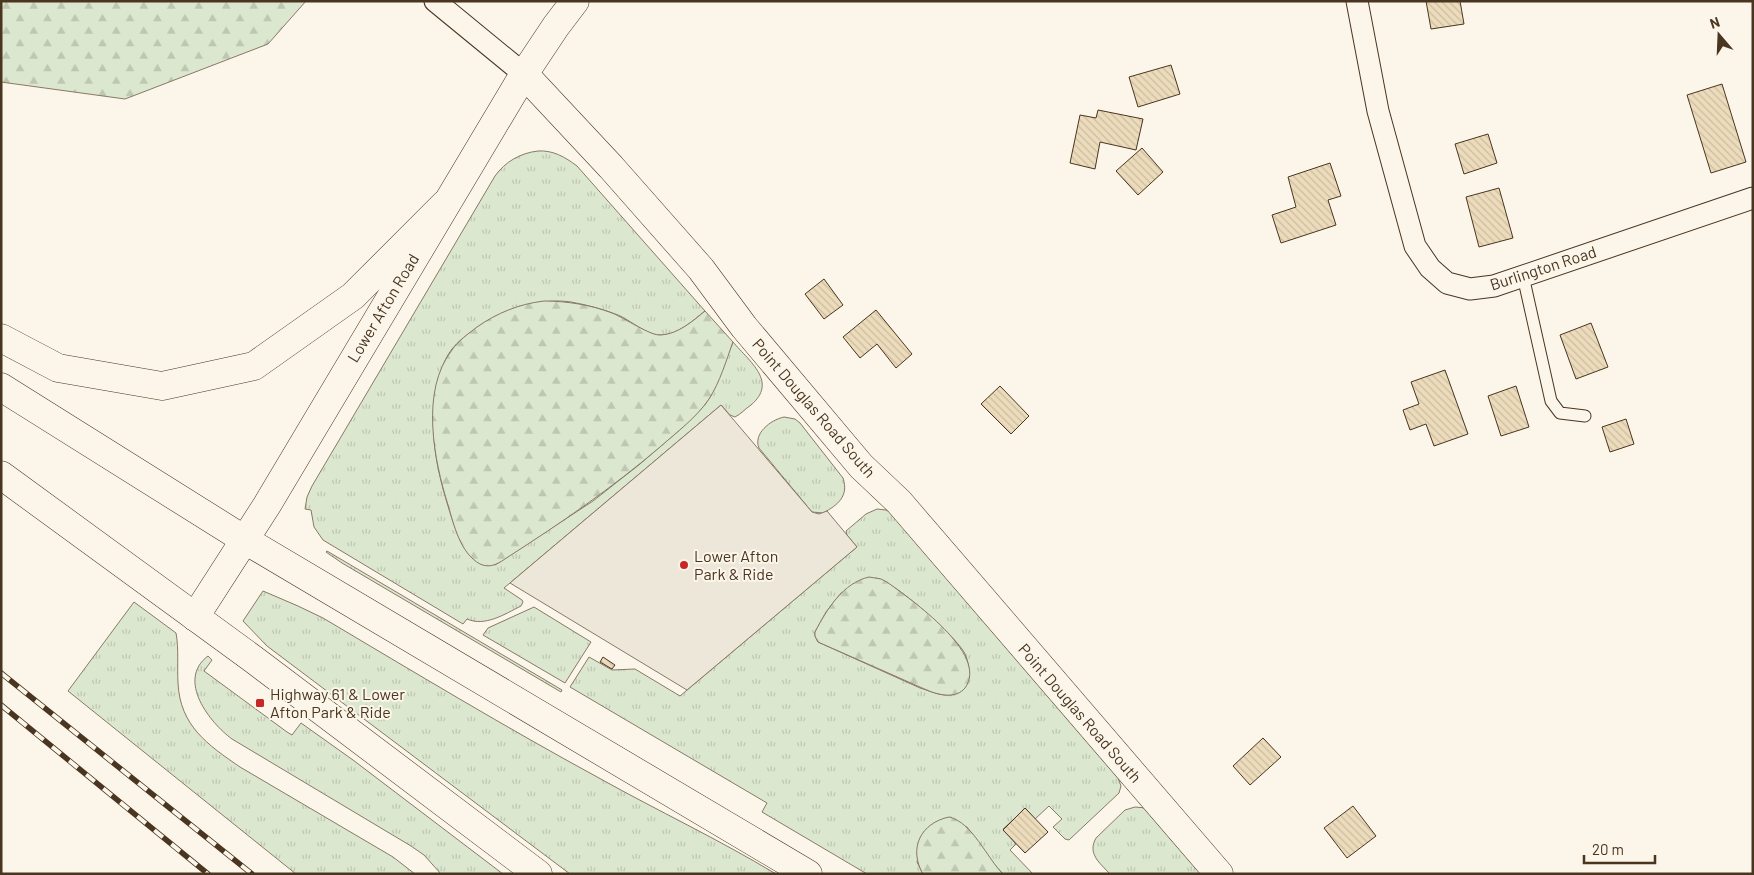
<svg xmlns="http://www.w3.org/2000/svg" width="1754" height="875" viewBox="0 0 1754 875" font-family="Barlow,sans-serif">
<style>
.grass{fill:url(#grass-tufts);stroke:#887966;fill-rule:evenodd}
.forest{fill:url(#forest-firs);stroke:#887966}
.parking{fill:#ede7d9;stroke:#887966}
.building{fill:url(#building-back-hatch);stroke:#4a3520}
.lines{fill:none;stroke-linecap:round;stroke-linejoin:round}
.lane-casing{stroke:#4a3520;stroke-width:13}
.street-casing{stroke:#4a3520;stroke-width:23}
.secondary-casing{stroke:#4a3520;stroke-width:29}
.highway-casing{stroke:#4a3520;stroke-width:29}
.lane{stroke:#fbf6e9;stroke-width:11}
.street{stroke:#fbf6e9;stroke-width:21}
.secondary{stroke:#fbf6e9;stroke-width:28}
.highway{stroke:#fbf6e9;stroke-width:28}
.rail-casing{stroke:#4a3520;stroke-width:5.5}
.rail{stroke:#fbf6e9;stroke-width:4;stroke-dasharray:11;stroke-linecap:butt}
.poi-dot{fill:#c62828;stroke:#fbf6e9;stroke-width:2}
.labels{text-anchor:middle;stroke-width:4;stroke-linejoin:round;paint-order:stroke}
.street-label{font-size:16px;fill:#4a3520;stroke:#fbf6e9}
.poi-label{font-size:16px;fill:#4a3520;stroke:#fbf6e9;text-anchor:start}
</style>
<defs>
<pattern id="grass-tufts" width="24" height="20" patternUnits="userSpaceOnUse" patternTransform="scale(1.25)"><rect width="24" height="20" fill="#dce7d0"/><path d="M3 7l-1-3M5 7V3M7 7l1-3M15 17l-1-3M17 17v-4M19 17l1-3" fill="none" stroke="#bec7b2"/></pattern>
<pattern id="forest-firs" width="22" height="20" patternUnits="userSpaceOnUse" patternTransform="scale(1.25)"><rect width="22" height="20" fill="#dce7d0"/><path d="M5 1l3.5 6h-7zM16 11l3.5 6h-7z" fill="#bec7b2"/></pattern>
<pattern id="building-back-hatch" width="6" height="6" patternUnits="userSpaceOnUse" patternTransform="scale(1.25)"><rect width="6" height="6" fill="#ecdcbc"/><path d="M-1 5l2 2M0 0l6 6M5-1l2 2" fill="none" stroke="#ccbda1"/></pattern>
</defs>
<rect width="100%" height="100%" fill="#fbf6e9"/>
<path class="grass" d="M538,151C553,150 565,157 577,166L705,311C692,321 677,336 659,335C647,335 630,320 618,315C603,309 587,305 571,302C550,299 535,303 515,309C500,313 487,320 475,329C467,335 458,341 452,349C442,362 438,379 436,395C431,431 434,454 443,489C447,502 458,544 468,552C476,557 487,561 495,565L593,501L640,464L683,427L704,406L712,394L733,342C750,362 778,382 751,405C745,409 741,414 735,417L730,415L721,405L504,588L522,600L523,602L521,606C505,614 485,627 467,619L463,624L323,540L314,527L311,510L305,509L307,497L312,486L495,176C505,162 520,153 538,151Z
M784,417L795,419L800,423L843,478C849,496 838,505 823,513L812,512L759,448C753,434 770,420 784,417Z
M877,509L886,510L892,513L1117,775L1121,786L1119,793L1069,840L1065,839L1053,827L1062,819L1049,806L1035,819L1025,809L1003,829L1016,844L1010,850L1033,874H1003L991,861L967,827L932,825L924,832L917,862L923,874H867L762,812L767,803L570,687L589,657L612,670L635,669L680,696L857,547L847,535L846,531L866,514ZM876,578C895,582 953,634 964,652C972,667 972,693 950,695C940,696 930,691 920,688L818,642L815,636V632L826,612L841,593Z
M327,551L562,690L561,692L342,563L326,552Z
M263,591L298,606L323,618C414,672 505,727 599,778C658,811 718,839 776,874H570L267,646L243,621Z
M134,602L176,633C179,649 177,666 178,683C180,726 208,745 240,767L393,857L415,874H296L68,691Z
M534,607L591,642L565,683L483,635L488,628Z
M208,656L212,660L204,671L287,732L292,735L301,723L353,760L503,874H441L424,855L411,846L232,739C210,723 176,680 208,656Z
M1135,807L1146,808L1202,874H1110C1100,863 1087,854 1096,838L1125,810Z"/>
<path class="forest" d="M1,1H306L268,44L125,99L1,82Z
M544,301C567,301 591,305 612,313C625,318 650,336 661,335C678,334 693,321 705,311L733,342C726,361 720,382 709,399C697,417 677,432 660,447C612,488 561,523 508,557C499,563 491,569 480,564C460,553 454,525 448,505C434,460 420,391 452,350C458,341 468,334 477,327C497,313 519,304 544,301Z
M869,577L881,579L887,582C910,599 990,654 965,688C956,699 940,695 929,691L818,642L815,636V632C827,609 843,583 869,577Z
M949,817C972,822 987,858 1003,874H923C908,848 921,823 949,817Z"/>
<path class="parking" d="M721,405L812,512L819,514L827,511L857,547L687,690L510,583Z"/>
<path class="building" d="M1426,1H1460L1464,24L1431,29Z
M1171,65L1180,94L1138,107L1129,77Z
M1722,84L1746,162L1711,173L1687,95Z
M1098,110L1143,119L1136,150L1100,142L1095,169L1070,163L1080,115L1096,118Z
M1488,134L1497,163L1464,174L1455,144Z
M1142,148L1163,172L1138,195L1116,171Z
M1330,163L1341,196L1328,200L1336,225L1281,243L1272,215L1296,207L1288,177Z
M1499,188L1513,238L1479,247L1466,197Z
M824,279L843,305L824,319L805,294Z
M876,310L912,354L896,368L877,344L860,358L843,337Z
M1591,323L1608,367L1576,379L1560,335Z
M1445,370L1468,434L1434,446L1426,424L1410,430L1403,410L1419,404L1411,382Z
M1000,386L1029,416L1011,434L981,404Z
M1516,386L1529,427L1501,436L1488,396Z
M1626,419L1634,444L1610,452L1602,427Z
M603,657L615,665L612,669L600,662Z
M1263,738L1281,757L1250,785L1233,766Z
M1353,806L1376,836L1347,858L1324,828Z
M1025,808L1048,832L1025,853L1003,830Z"/>
<g class="lines">
<g class="lane-casing">
<path id="lane" d="M1523,276L1551,401L1560,413L1585,416"/>
</g>
<g class="street-casing">
<path id="street" d="M435,1L524,74
M1357,1L1378,111L1415,246L1430,268L1447,283L1470,289L1494,286L1753,198"/>
</g>
<g class="secondary-casing">
<path id="secondary" d="M524,74L611,167L701,269L744,327L861,466L899,502L1219,874
M195,617L267,505L524,74L556,26L575,1"/>
</g>
<g class="highway-casing">
<path id="highway" d="M1,338L58,368L162,386L254,366L353,296L445,204
M1,387L245,540L808,874
M1,475L253,659L538,874"/>
</g>
<use href="#lane" class="lane"/>
<use href="#street" class="street"/>
<use href="#secondary" class="secondary"/>
<use href="#highway" class="highway"/>
<g class="rail-casing">
<path id="rail" d="M1,673L252,874
M1,705L208,874"/>
</g>
<use href="#rail" class="rail"/>
</g>
<g class="poi-dot">
<circle cx="684" cy="565" r="5"/>
<rect x="255" y="698" width="10" height="10" rx="2.5"/>
</g>
<g class="labels">
<g class="street-label">
<text transform="translate(1543 268) rotate(-18)" y="6">Burlington Road</text>
<text transform="translate(383 308) rotate(-59)" y="6">Lower Afton Road</text>
<text transform="translate(814 408) rotate(49)" y="6">Point Douglas Road South</text>
<text transform="translate(1080 713) rotate(49)" y="6">Point Douglas Road South</text>
</g>
<g class="poi-label">
<text x="694" y="562">Lower Afton<tspan x="694" dy="18">Park &amp; Ride</tspan></text>
<text x="270" y="700">Highway 61 &amp; Lower<tspan x="270" dy="18">Afton Park &amp; Ride</tspan></text>
</g>
</g>
<rect width="1754" height="875" fill="none" stroke="#4a3520" stroke-width="5"/>
<g transform="translate(1719 35) rotate(341)" stroke="#fbf6e9" stroke-width="4" paint-order="stroke">
<path d="M0-4L9 19L0 12L-9 19Z" fill="#4a3520"/>
<text y="-8" font-size="14" font-weight="bold" text-anchor="middle" fill="#4a3520">N</text>
</g>
<path d="M1584 855v8h71v-8" fill="none" stroke="#4a3520" stroke-width="2.5"/>
<text x="1592" y="855" font-size="15" fill="#4a3520" stroke="#fbf6e9" stroke-width="4" paint-order="stroke">20 m</text>
</svg>
